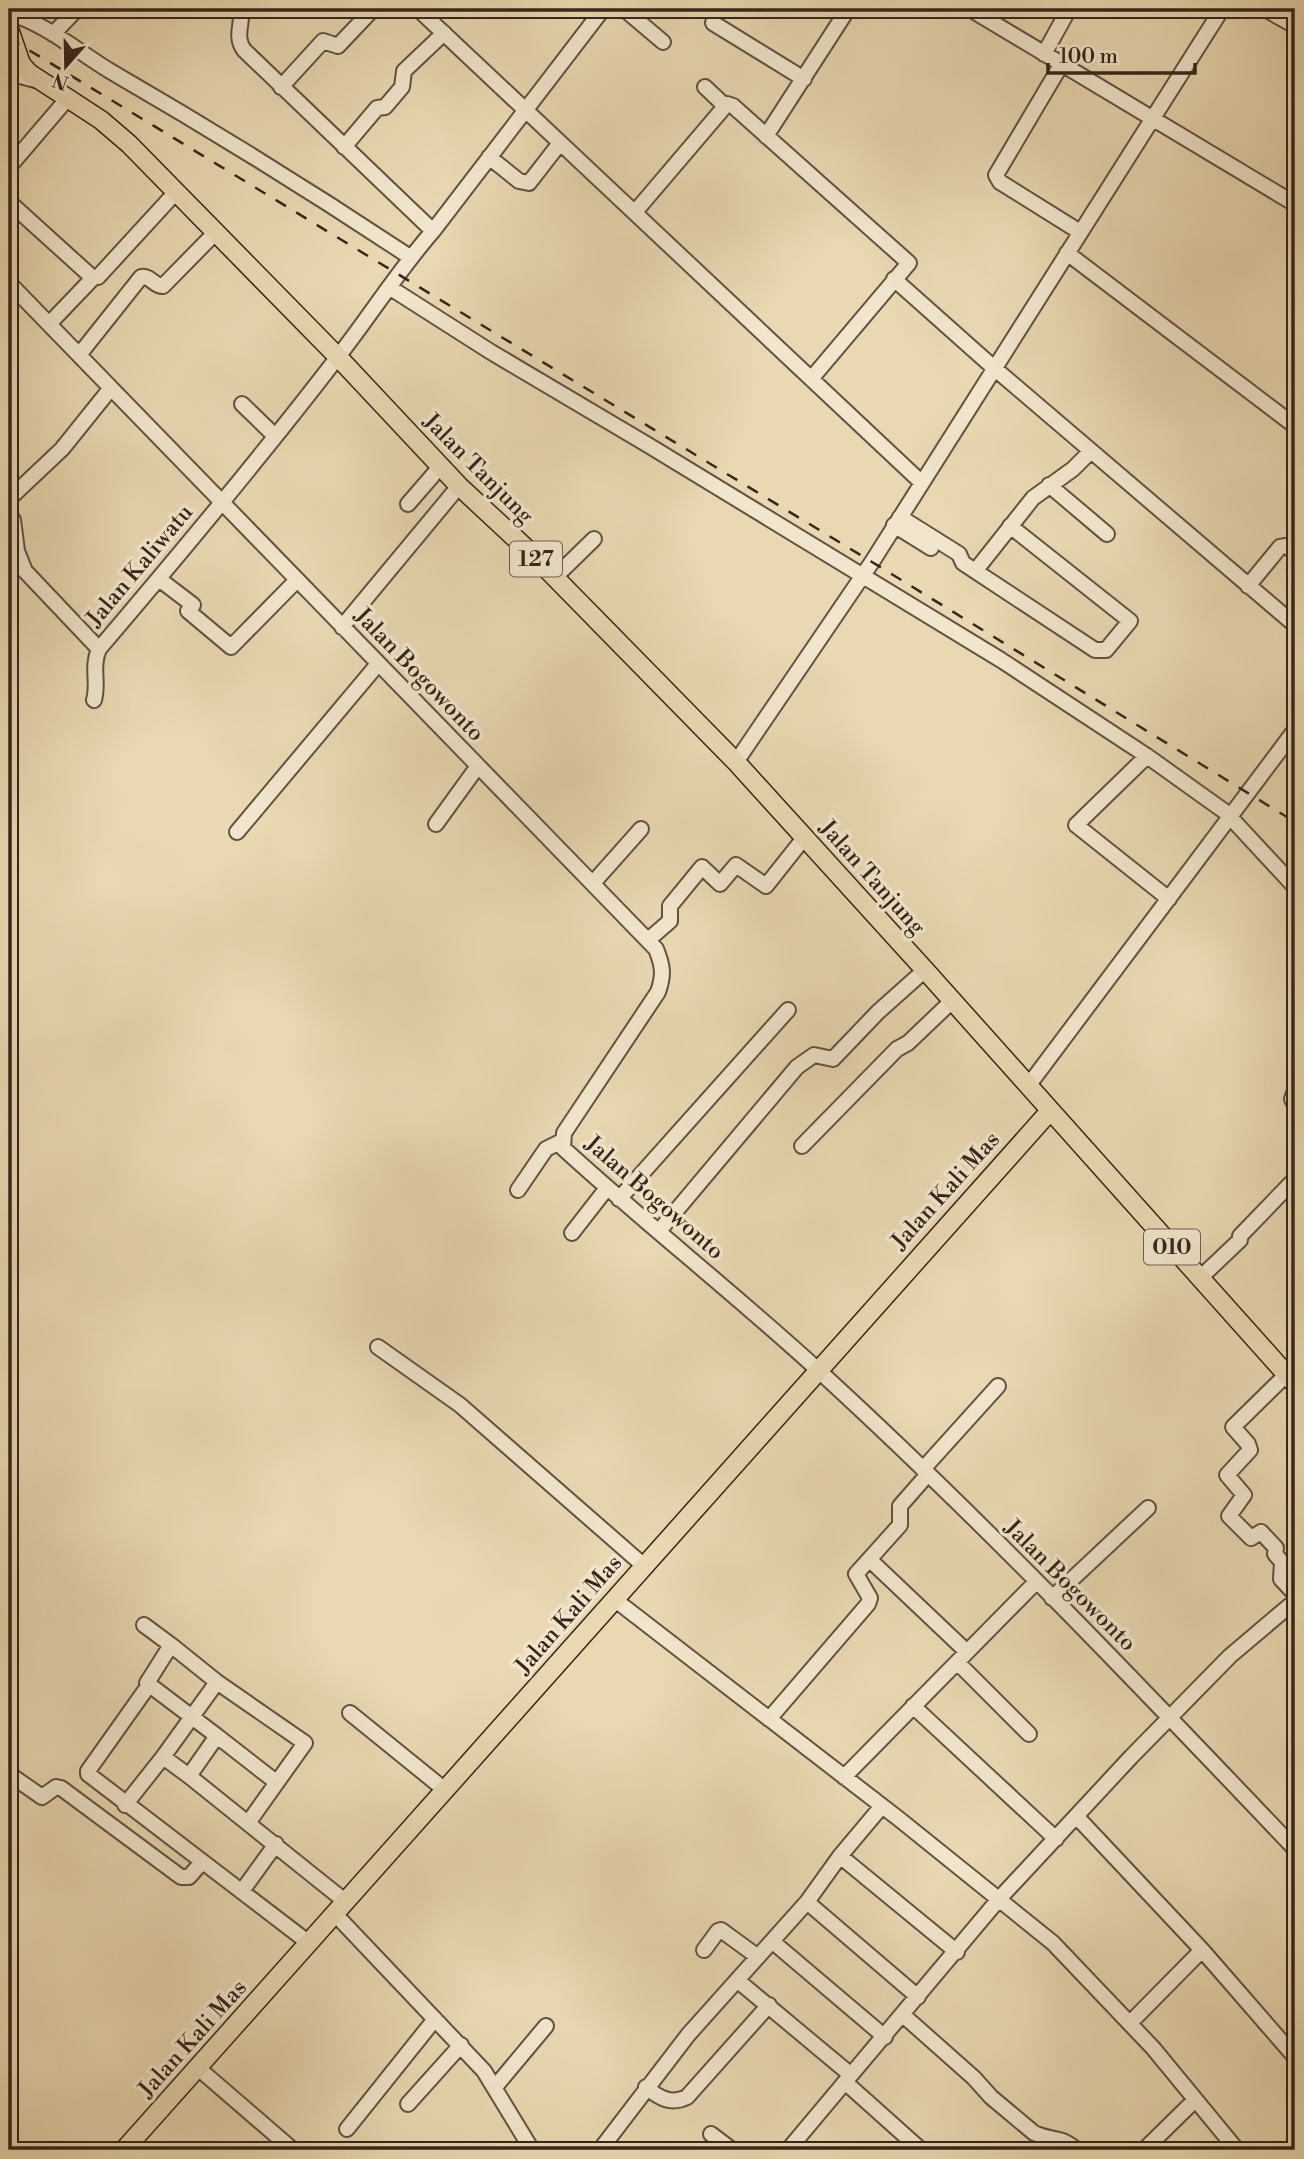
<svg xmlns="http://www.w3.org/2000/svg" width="1304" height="2159" viewBox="0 0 1304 2159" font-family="'Libre Bodoni',serif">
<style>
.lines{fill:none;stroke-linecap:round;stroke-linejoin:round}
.minor-casing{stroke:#625240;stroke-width:18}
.major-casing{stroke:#35251a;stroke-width:21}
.minor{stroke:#f1e6cd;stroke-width:14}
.major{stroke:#e9d8b2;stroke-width:18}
.rail{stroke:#35251a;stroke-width:2.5;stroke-dasharray:12 12;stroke-linecap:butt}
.labels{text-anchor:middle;stroke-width:7;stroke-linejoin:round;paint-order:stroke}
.shield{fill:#f1e6cd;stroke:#6d5f50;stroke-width:2}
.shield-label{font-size:21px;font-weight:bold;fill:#35251a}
.street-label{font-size:23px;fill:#35251a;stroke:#f1e6cd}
</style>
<rect width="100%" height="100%" fill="#e9d8b2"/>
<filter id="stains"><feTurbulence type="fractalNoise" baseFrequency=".00286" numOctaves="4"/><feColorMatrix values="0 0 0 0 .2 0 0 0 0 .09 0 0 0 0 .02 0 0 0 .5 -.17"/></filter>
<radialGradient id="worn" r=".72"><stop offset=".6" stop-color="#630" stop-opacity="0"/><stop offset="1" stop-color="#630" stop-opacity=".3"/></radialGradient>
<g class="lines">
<g class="minor-casing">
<path id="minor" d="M241,9C243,24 234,36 244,50L433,231
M418,9L922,483
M624,9L663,42
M970,9L1295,204
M1265,9L1295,26
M9,13C46,24 77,51 110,71C212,130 312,192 410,257
M713,23L804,79
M53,34L77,9
M1044,54L1069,9
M1061,65L996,175L1000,182L1080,232
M9,73L39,81
M281,87L323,41L338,46L373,9
M705,87L724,105
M766,136L848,9
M344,147L377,108L385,107L402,87L404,71L444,33
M489,157L519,181L529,183L560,143
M9,167L68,98
M9,202L93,278
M635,212L727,104L733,106L909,263L811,379
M1067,253L1295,426
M894,279L994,368L1295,625
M9,283L656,949C663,966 664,975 658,992L564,1133L563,1148C646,1224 735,1294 818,1370C984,1522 1140,1686 1295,1849
M389,287L491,352L648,445L1001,660L1147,756L1231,816
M49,324L93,278L98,277L176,192
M79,355L141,277C150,275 155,287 163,286L216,232
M242,404L275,436
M1049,485L1107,534
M9,499L62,449L111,388
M408,504L440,467
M9,514L13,520L17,551L25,571L99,649
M900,517L959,554L963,563L1095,650H1106L1130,621L1010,526
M894,525L931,548
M976,570L1033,498L1073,469L1091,451
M554,578L594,539
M159,579L193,605L188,611L231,647L297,580
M1248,586L1280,547L1286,546L1295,552
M342,627L459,486
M94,700C99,683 91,667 99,649C180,554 261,457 337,358C370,316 398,271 433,231L603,9
M1147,756L1076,825L1169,899
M736,762L872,562L1222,9
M1231,818L1295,887
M436,824L478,766
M237,832L378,664
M593,883L641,829
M648,940L670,921V906L702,867L720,884L736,865L766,886L804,838
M1028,1086L1295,730
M1295,1090L1292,1099L1295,1105
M802,1146L897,1049L908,1043L952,1001
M518,1190L546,1149L562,1141
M619,1199L788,1010
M659,1231L797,1067L814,1055L833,1059L878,1012L925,970
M572,1233L607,1188
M1200,1278L1240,1240V1236L1295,1179
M378,1347L460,1405L643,1565
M1287,1374L1233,1427L1248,1444L1250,1450L1227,1475L1244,1495L1229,1516L1251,1538L1261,1532L1276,1548L1275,1554L1282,1562L1281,1579L1295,1594
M923,1469L998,1386
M870,1560L966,1651
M1052,1598L1148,1508
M614,1599L899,1819L1053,1943L1153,2048L1237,2150
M144,1625L171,1645
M957,1662L1029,1734
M149,1685L88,1771V1774L309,1943
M913,1706L1056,1839
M350,1713L445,1790
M769,1719L868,1604L870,1598L856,1574L900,1525V1506L928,1474
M217,1736L276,1782
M163,1757L217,1682
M9,1774L42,1797L56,1787L61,1788L181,1877H189L202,1862
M844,1777L1036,1582
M125,1805L163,1757L189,1776
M1077,1817L1202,1950L1295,2057
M248,1823L305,1743L217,1682L171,1645L147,1683L217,1736L189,1776L346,1902
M840,1856L957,1952
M242,1891L276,1844
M807,1902L918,1997
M335,1914L484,2071L532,2150
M773,1942L885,2037
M704,1950L718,1931L721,1930L758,1957
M737,1980L851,2075
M903,2015L974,2078L991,2097L1034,2133C1053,2142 1057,2134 1077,2150
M1130,2023L1202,1950
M198,2068L293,2150
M495,2087L546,2026
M646,2087C659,2098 671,2105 687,2097L769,2005
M408,2104L461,2045
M347,2129L435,2019
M711,2134L732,2150
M600,2150L688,2035L807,1902L840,1856L882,1806
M788,2150L845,2082
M921,2150L845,2082L999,1899L1131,1757L1230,1656L1295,1601
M1144,2150L1194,2101"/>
</g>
<g class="major-casing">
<path id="major" d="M9,29L21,64L29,73L101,120L129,144L338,357L459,486L529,551L736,762L925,970L1295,1384
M124,2150L1050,1111"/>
</g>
<use href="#minor" class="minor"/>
<use href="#major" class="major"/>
<path class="rail" d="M9,38L872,562L1295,822"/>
</g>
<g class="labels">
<g class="shield">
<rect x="510" y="541.5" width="52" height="35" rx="5"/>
<rect x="1144" y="1229.5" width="56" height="35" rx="5"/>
</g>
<g class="shield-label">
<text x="536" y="566">127</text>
<text x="1172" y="1254">010</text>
</g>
<g class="street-label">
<text transform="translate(479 468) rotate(45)" y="8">Jalan Tanjung</text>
<text transform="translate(139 565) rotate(-50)" y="8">Jalan Kaliwatu</text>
<text transform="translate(420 674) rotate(46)" y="8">Jalan Bogowonto</text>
<text transform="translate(873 877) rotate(48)" y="8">Jalan Tanjung</text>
<text transform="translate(945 1190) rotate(-48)" y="8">Jalan Kali Mas</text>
<text transform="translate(655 1197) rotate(41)" y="8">Jalan Bogowonto</text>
<text transform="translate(1071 1585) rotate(45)" y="8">Jalan Bogowonto</text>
<text transform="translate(568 1614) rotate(-49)" y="8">Jalan Kali Mas</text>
<text transform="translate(192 2038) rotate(-48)" y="8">Jalan Kali Mas</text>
</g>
</g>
<rect width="1304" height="2159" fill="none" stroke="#e9d8b2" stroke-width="35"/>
<rect x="10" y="10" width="1283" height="2138" fill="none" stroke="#35251a" stroke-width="3.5"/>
<rect x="18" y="18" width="1269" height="2124" fill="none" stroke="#35251a" stroke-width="2"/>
<g transform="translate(66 66) rotate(200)" stroke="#f1e6cd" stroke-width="5" paint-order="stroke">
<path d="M0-5L12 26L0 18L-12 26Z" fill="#35251a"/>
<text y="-10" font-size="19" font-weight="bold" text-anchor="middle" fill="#35251a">N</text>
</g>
<path d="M1048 63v10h147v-10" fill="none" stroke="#35251a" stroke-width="3.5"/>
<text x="1059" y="63" font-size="21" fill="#35251a" stroke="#f1e6cd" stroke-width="5" paint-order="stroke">100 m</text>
<rect width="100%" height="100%" filter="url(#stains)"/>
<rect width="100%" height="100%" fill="url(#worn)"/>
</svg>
